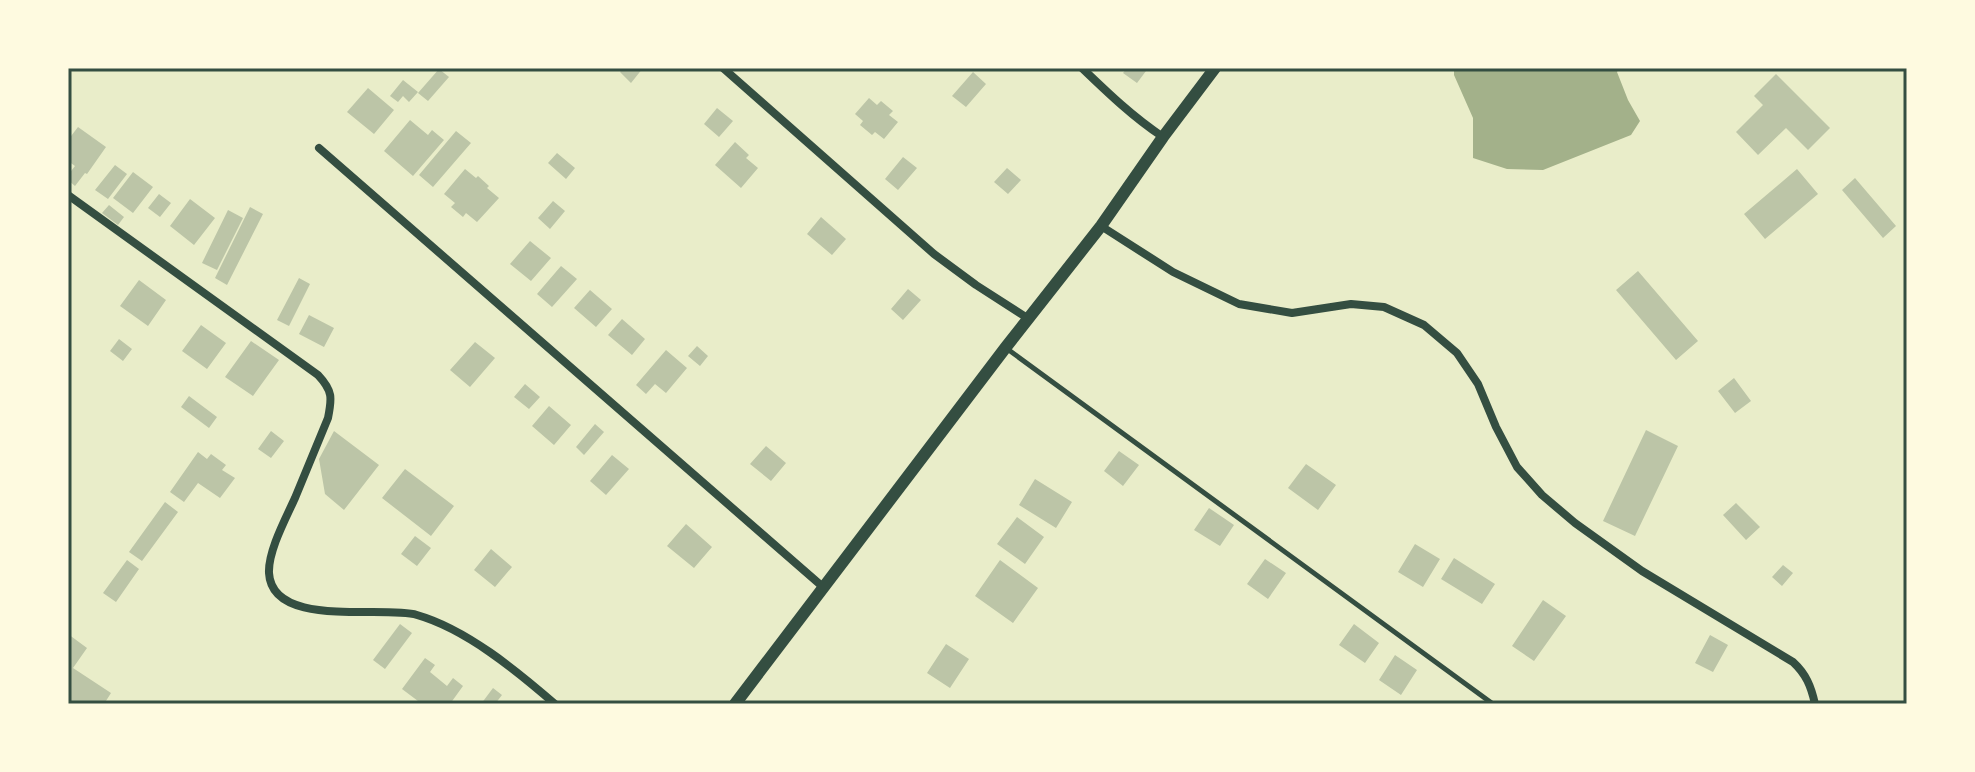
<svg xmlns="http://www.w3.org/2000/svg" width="1975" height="772" viewBox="0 0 1975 772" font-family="'Fira Sans Condensed',sans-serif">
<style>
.water{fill:#a3b18a}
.building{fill:#bcc5a7}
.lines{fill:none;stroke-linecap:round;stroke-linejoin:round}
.service{stroke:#344e41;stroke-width:5}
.minor{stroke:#344e41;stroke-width:8}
.tertiary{stroke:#344e41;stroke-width:12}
.neatline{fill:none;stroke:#344e41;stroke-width:3}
</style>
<rect width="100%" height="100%" fill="#e9edc9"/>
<path class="water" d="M1454,68H1619L1617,72L1628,100L1640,121L1631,135L1543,170L1507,169L1473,158V118L1454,75Z"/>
<path class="building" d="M623,68H643L631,83L620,72Z
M1127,68H1142L1146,71L1137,83L1123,73Z
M439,69L449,77L428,101L418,93Z
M973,72L986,84L966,107L952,96Z
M1776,74L1830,128L1808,150L1786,128L1758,155L1736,132L1763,105L1754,96Z
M403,80L418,92L409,102L403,96L398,102L390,96Z
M368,88L394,110L374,134L347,112Z
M869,98L877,105L881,101L893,111L889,115L898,122L884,139L875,132L872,135L860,125L863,121L855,114Z
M717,108L733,121L719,137L704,124Z
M410,120L428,135L432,130L444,140L413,176L384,151Z
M78,127L106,147L87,174L85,173L75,186L68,180V175L75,166L68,161V140Z
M456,131L471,143L433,187L419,175Z
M735,142L749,155L746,158L758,168L741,188L715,165Z
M557,153L575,168L566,179L548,163Z
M903,157L917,168L898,190L885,179Z
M115,165L127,174L108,199L95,190Z
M1007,168L1021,180L1008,194L994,182Z
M465,169L476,178L478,176L489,186L487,188L499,198L477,222L466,213L463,217L451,207L455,203L444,194Z
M1797,169L1818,194L1765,239L1744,214Z
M133,172L153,187L133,213L113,198Z
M1855,178L1896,226L1883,238L1842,190Z
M159,194L171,203L160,217L148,208Z
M190,199L215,218L194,245L170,226Z
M553,201L565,211L550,229L538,218Z
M109,205L124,217L118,225L102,213Z
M250,207L263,214L227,285L215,278Z
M228,210L243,218L217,270L202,263Z
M821,217L846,239L832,255L807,234Z
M530,241L551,258L531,281L510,264Z
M561,266L577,279L552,307L537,294Z
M1638,271L1698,341L1676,360L1616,290Z
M299,278L310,284L289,326L277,320Z
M139,280L166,300L148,326L120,306Z
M908,289L921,300L903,320L891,309Z
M590,290L612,309L596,327L574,308Z
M309,315L334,328L324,347L299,334Z
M622,319L645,339L632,355L608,335Z
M201,325L226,343L207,369L182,351Z
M119,339L132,349L123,361L110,351Z
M251,341L279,360L253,396L225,377Z
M475,342L495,358L470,387L450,370Z
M697,346L708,356L700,366L688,356Z
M666,350L687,368L666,393L655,384L646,394L636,385Z
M1734,378L1751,401L1735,413L1718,391Z
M525,384L540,397L529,409L514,397Z
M189,396L217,417L209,428L181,407Z
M549,406L571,425L554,445L532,426Z
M595,424L604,432L584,455L576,447Z
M1646,430L1678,446L1635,536L1603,521Z
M271,431L284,441L271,458L258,449Z
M334,431L379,465L344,510L325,494L319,459Z
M766,446L786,463L771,481L750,464Z
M1119,451L1139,465L1123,486L1104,471Z
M198,452L207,459L211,454L226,465L222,470L235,478L220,498L198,483L184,502L170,492Z
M612,455L629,469L606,495L590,481Z
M1306,464L1336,485L1318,510L1288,488Z
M405,469L454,506L431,536L382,498Z
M1035,479L1072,502L1056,528L1019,505Z
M165,502L178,512L142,561L129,552Z
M1736,503L1760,527L1746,540L1723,515Z
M1209,508L1234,525L1220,546L1194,530Z
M1017,517L1044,537L1025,564L997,544Z
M686,524L712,547L694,568L667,546Z
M415,536L431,548L417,566L401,554Z
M1415,544L1440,559L1423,587L1398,572Z
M491,549L512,567L495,587L474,570Z
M1454,558L1495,584L1482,604L1441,579Z
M1265,559L1286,573L1268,599L1247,584Z
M127,560L139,569L116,602L103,593Z
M1000,560L1038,588L1013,623L975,596Z
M1783,565L1793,573L1782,586L1772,577Z
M1543,600L1566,616L1534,661L1512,646Z
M400,624L412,633L385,669L373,660Z
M1354,624L1379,643L1365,663L1339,645Z
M68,634L87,648L73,668L111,693L104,704H68V699L71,694L68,692Z
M1710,635L1728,645L1713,672L1695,663Z
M946,644L969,659L950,688L927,673Z
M1395,655L1417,670L1401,695L1379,680Z
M425,658L435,665L430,672L447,686L453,678L463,686L450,704H422L402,689Z
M493,688L502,695L495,704H481Z"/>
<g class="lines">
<path class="service" d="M1006,348L1493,704"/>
<path class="minor" d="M723,68L934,254L976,285L1029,319
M1082,68C1108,93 1133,117 1163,137
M319,148L823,587
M68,195L318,375C333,391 332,398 328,418C317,445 306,471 295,498C286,518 268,551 269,573C272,629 383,605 417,615C466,629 517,671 555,704
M1101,226L1173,272L1239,304L1292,313L1351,304L1384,307L1424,325L1457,353L1478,384L1496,427L1517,467L1542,495L1575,523L1642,571L1793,662C1806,674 1811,686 1815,704"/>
<path class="tertiary" d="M735,704L1006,347L1101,226L1163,137L1215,68"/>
</g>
<rect width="1975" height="772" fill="none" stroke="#fefae0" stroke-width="140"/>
<rect x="70" y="70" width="1835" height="632" class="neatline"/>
</svg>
